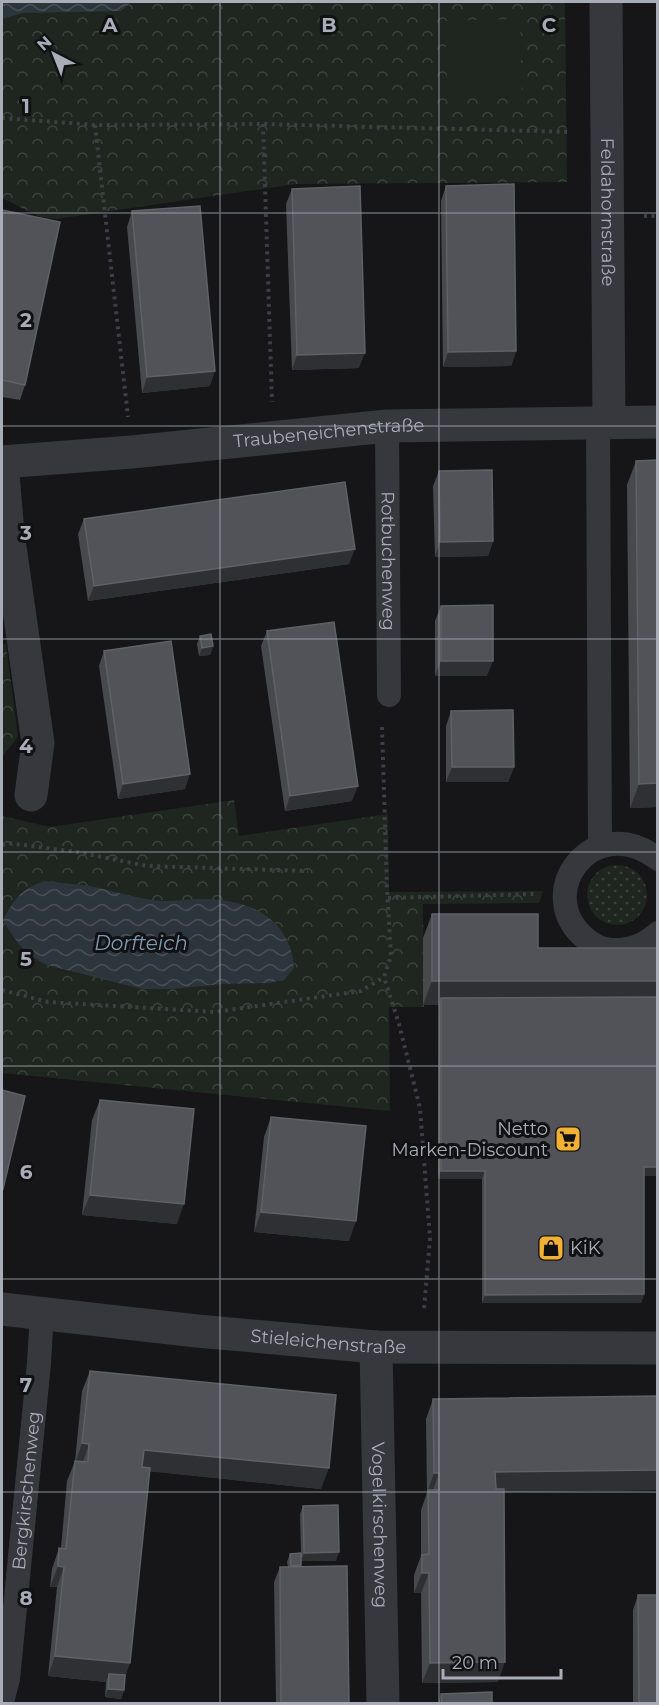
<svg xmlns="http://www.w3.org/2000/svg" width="659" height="1705" viewBox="0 0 659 1705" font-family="Montserrat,sans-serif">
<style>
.grass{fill:url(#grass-dots)}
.forest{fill:url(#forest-crowns)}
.garden{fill:#1e261f}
.water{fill:url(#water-waves)}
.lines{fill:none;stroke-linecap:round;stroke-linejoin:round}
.path{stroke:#3d3f44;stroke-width:4;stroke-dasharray:3 4.5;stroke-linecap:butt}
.lane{stroke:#37383d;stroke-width:24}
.street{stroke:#37383d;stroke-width:33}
.wall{fill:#47494d}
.shaded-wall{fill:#2f3033}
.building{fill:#525359;stroke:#5f6168;stroke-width:1.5}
.grid{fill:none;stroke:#a8adb8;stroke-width:1.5;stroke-opacity:0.55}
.labels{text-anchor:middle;stroke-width:6;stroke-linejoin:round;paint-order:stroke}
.street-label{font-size:18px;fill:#a8adb8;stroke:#111113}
.poi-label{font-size:18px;fill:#a8adb8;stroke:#111113;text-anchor:end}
.water-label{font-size:20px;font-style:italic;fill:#7f9bb3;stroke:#111113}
.grid-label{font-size:20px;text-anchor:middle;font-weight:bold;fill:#a8adb8;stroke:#111113;stroke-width:6;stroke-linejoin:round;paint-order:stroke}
</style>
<defs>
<pattern id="grass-dots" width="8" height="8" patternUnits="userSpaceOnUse" patternTransform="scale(1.5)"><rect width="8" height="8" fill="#1e261f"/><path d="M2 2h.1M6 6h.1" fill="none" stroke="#3c433d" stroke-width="1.8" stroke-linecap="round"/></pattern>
<pattern id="forest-crowns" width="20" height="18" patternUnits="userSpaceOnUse" patternTransform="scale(1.5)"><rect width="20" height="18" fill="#1e261f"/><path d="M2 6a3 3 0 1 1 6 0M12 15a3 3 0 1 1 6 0" fill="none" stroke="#3c433d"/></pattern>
<pattern id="water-waves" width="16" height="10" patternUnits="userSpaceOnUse" patternTransform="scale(1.5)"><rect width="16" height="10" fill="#2c353c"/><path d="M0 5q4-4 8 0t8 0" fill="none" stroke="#485056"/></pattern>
</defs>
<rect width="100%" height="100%" fill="#161618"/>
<path class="grass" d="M587 895a30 30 0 1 1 60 0a30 30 0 1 1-60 0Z"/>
<path class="forest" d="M2,2H565L567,182L296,184L56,219L40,217L2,198Z
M2,644H6L18,737L2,757Z
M234,800L239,836L388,814L389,892L543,891L539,903L423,904L424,1007H389L390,1111L2,1073V816L50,827Z"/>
<path class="garden" d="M520,19L522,96L448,99L445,21Z"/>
<path class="water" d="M2,2H131L121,11L23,13L2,19Z
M44,881C59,883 75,884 90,886C111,890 131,897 152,900C169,903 186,899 203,899C248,899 291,918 294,968L284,980L268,983L221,984L174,989H142L47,965C25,955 15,941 3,920C15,898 20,890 44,881Z"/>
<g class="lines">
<path class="path" d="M2,118L95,125L263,124L571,132
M263,124L272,402
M95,125L128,417
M644,216H658
M382,727L387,888L391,956L384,977L399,1024L420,1108L430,1238L424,1310
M2,845L8,843L77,852L147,866L308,871
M388,898L534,894
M2,990L48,1002L215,1012L361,991L384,977"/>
<g class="lane">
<path d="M598,422L600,846"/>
<path id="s1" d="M387,426L389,695"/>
<path d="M658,859C593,809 531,894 586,939C593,945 602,949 611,950C629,951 644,946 658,933"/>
<path id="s2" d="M2,1702L8,1679L39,1363L42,1313"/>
</g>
<g class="street">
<path id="s3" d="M606,2L609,422"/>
<path id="s4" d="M31,795L38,743L8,533L2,462L132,452L387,426L658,422"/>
<path id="s5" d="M2,1309L197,1331L376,1347L658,1348"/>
<path id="s6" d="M376,1347L383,1704"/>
</g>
</g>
<path class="wall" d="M446,186L516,351L511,366L443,367L441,201Z
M292,189L359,368L292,370L286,204Z
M2,210L25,385L20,400L2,397Z
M132,211L210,386L142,393L127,227Z
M657,460V807L630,808L627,485L636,461Z
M439,471L493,541L488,556L435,557L433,486Z
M84,519L349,564L88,601L78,534Z
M441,606L487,676H435V621Z
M267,631L352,801L285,811L261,646Z
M200,636L213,646L210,655L199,656L197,644Z
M104,651L185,789L118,799L99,666Z
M451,711L514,767L508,782H446V726Z
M432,914L538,948H657V1176H644V1294L641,1303H482V1179H438L439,1005H423V938Z
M100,1100L177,1224L82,1215L92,1120Z
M271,1117L349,1241L254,1232L264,1137Z
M90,1371L321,1489L150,1471L124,1690L121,1699L105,1697L106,1682L48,1676L57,1587H50L52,1569L59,1548H61L67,1481L75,1461L82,1391Z
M657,1396V1490L504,1492L498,1682L422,1683L421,1593H414V1575L421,1556V1510L427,1493L426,1419L433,1399Z
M303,1506L336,1561H301V1567L349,1704H276L274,1582L280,1567H288L287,1562L290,1554L301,1553L300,1514Z
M638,1595L657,1704H633V1610Z
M441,1694L492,1704H438Z"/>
<path class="shaded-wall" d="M516,351L511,366L443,367L448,352Z
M365,353L359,368L292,370L297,355Z
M215,371L210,386L142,393L147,377Z
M493,541L488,556L435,557L440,542Z
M355,549L349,564L88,601L94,586Z
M213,646L210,655L199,656L202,648Z
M441,661H493L487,676H435Z
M452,767H514L508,782H446Z
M190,774L185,789L118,799L123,784Z
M657,783V807L630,808L639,784Z
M358,786L352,801L285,811L290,796Z
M432,981H657V1005L441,998L439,1005H423Z
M644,1167H657V1176H641Z
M441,1171H485L482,1179H438Z
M90,1195L184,1204L177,1224L82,1215Z
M261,1212L356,1221L349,1241L254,1232Z
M644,1294L641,1303H482L485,1295Z
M82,1443L89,1444L82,1465L75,1464Z
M144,1450L329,1468L321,1489L136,1470Z
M657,1470V1490L488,1492L495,1472Z
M434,1473H439L432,1493L428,1490L427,1493Z
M339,1552L336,1561H301L304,1553Z
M58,1566L64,1567L57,1587H50Z
M422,1573H429L421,1593H414Z
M55,1656L130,1663L123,1684L109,1674L106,1682L48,1676Z
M505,1662L498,1682L422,1683L430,1663Z
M108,1689L124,1690L121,1699L105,1697Z"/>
<path class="building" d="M514,184L516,351L448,352L446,186Z
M360,186L365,353L297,355L292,189Z
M200,206L215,371L147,377L132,211Z
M2,210L60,222L25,385L2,380Z
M657,460V783L639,784L636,461Z
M492,470L493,541L440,542L439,471Z
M345,482L355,549L94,586L84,519Z
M493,605V661H441V606Z
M334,622L358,786L290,796L267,631Z
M211,634L213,646L202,648L200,636Z
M171,641L190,774L123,784L104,651Z
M513,710L514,767H452L451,711Z
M432,914H538V948H657V981H432Z
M657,997V1167H644V1294L485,1295V1171H441V998Z
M2,1090L25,1096L3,1189L2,1188Z
M100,1100L194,1109L184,1204L90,1195Z
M271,1117L366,1126L356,1221L261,1212Z
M90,1371L336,1395L329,1468L144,1450L142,1467L150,1468L130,1663L55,1656L64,1567L58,1566L59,1548L66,1549L75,1461L88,1462L89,1444L82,1443Z
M657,1396V1470L495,1472L496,1489H504L505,1662L430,1663L429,1573H422V1555L429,1554L428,1490H439V1473H434L433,1399Z
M338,1505L339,1552L304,1553L303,1506Z
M301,1553V1565L291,1566L290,1554Z
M347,1566L349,1704H281L280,1567Z
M638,1595H657V1704H639Z
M109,1674L125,1675L124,1690L108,1689Z
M492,1692V1704H442L441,1694Z"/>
<path class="grid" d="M220,2V1704M439,2V1704M2,213H658M2,426H658M2,639H658M2,852H658M2,1066H658M2,1279H658M2,1492H658"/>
<defs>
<g id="supermarket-square" transform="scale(1.35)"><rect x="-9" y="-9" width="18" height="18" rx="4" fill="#f2b134" stroke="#111113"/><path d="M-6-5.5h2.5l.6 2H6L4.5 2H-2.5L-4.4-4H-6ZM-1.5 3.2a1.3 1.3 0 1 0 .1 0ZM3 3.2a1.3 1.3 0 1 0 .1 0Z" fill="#111"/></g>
<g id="shop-square" transform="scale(1.35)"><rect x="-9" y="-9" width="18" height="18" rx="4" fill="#f2b134" stroke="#111113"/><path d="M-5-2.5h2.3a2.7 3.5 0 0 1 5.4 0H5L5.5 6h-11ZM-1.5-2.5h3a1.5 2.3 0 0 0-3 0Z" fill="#111"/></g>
</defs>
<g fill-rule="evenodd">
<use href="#supermarket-square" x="568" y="1139"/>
<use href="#shop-square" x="551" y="1248"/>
</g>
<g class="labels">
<g class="street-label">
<text dy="6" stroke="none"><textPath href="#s3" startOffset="210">Feldahornstraße</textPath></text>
<text dy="6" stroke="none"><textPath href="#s4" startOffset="664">Traubeneichenstraße</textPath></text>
<text dy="6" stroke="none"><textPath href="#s1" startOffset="135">Rotbuchenweg</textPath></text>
<text dy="6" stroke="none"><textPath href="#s5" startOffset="328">Stieleichenstraße</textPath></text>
<text dy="6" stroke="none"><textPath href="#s2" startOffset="213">Bergkirschenweg</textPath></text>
<text dy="6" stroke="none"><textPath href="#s6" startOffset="178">Vogelkirschenweg</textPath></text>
</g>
<g class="poi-label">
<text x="548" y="1135">Netto<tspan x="548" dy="21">Marken-Discount</tspan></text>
<text x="570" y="1254" text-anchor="start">KiK</text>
</g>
<g class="water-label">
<text x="141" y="950">Dorfteich</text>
</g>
</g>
<g class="grid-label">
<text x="110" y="32">A</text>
<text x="329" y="32">B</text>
<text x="549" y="32">C</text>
<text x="26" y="113">1</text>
<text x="26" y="327">2</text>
<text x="26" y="540">3</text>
<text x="26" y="753">4</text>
<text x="26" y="966">5</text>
<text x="26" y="1179">6</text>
<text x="26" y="1392">7</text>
<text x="26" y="1605">8</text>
</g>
<rect width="659" height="1705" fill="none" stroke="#a8adb8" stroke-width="6"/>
<g transform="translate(54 54) rotate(318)" stroke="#111113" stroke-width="4.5" paint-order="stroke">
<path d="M0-4.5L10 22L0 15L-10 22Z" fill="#a8adb8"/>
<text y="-9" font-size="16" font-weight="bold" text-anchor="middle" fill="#a8adb8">N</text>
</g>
<path d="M443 1669v9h118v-9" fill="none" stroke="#a8adb8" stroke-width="3"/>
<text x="452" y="1669" font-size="18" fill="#a8adb8" stroke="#111113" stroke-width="4.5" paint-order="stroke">20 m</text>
</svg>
